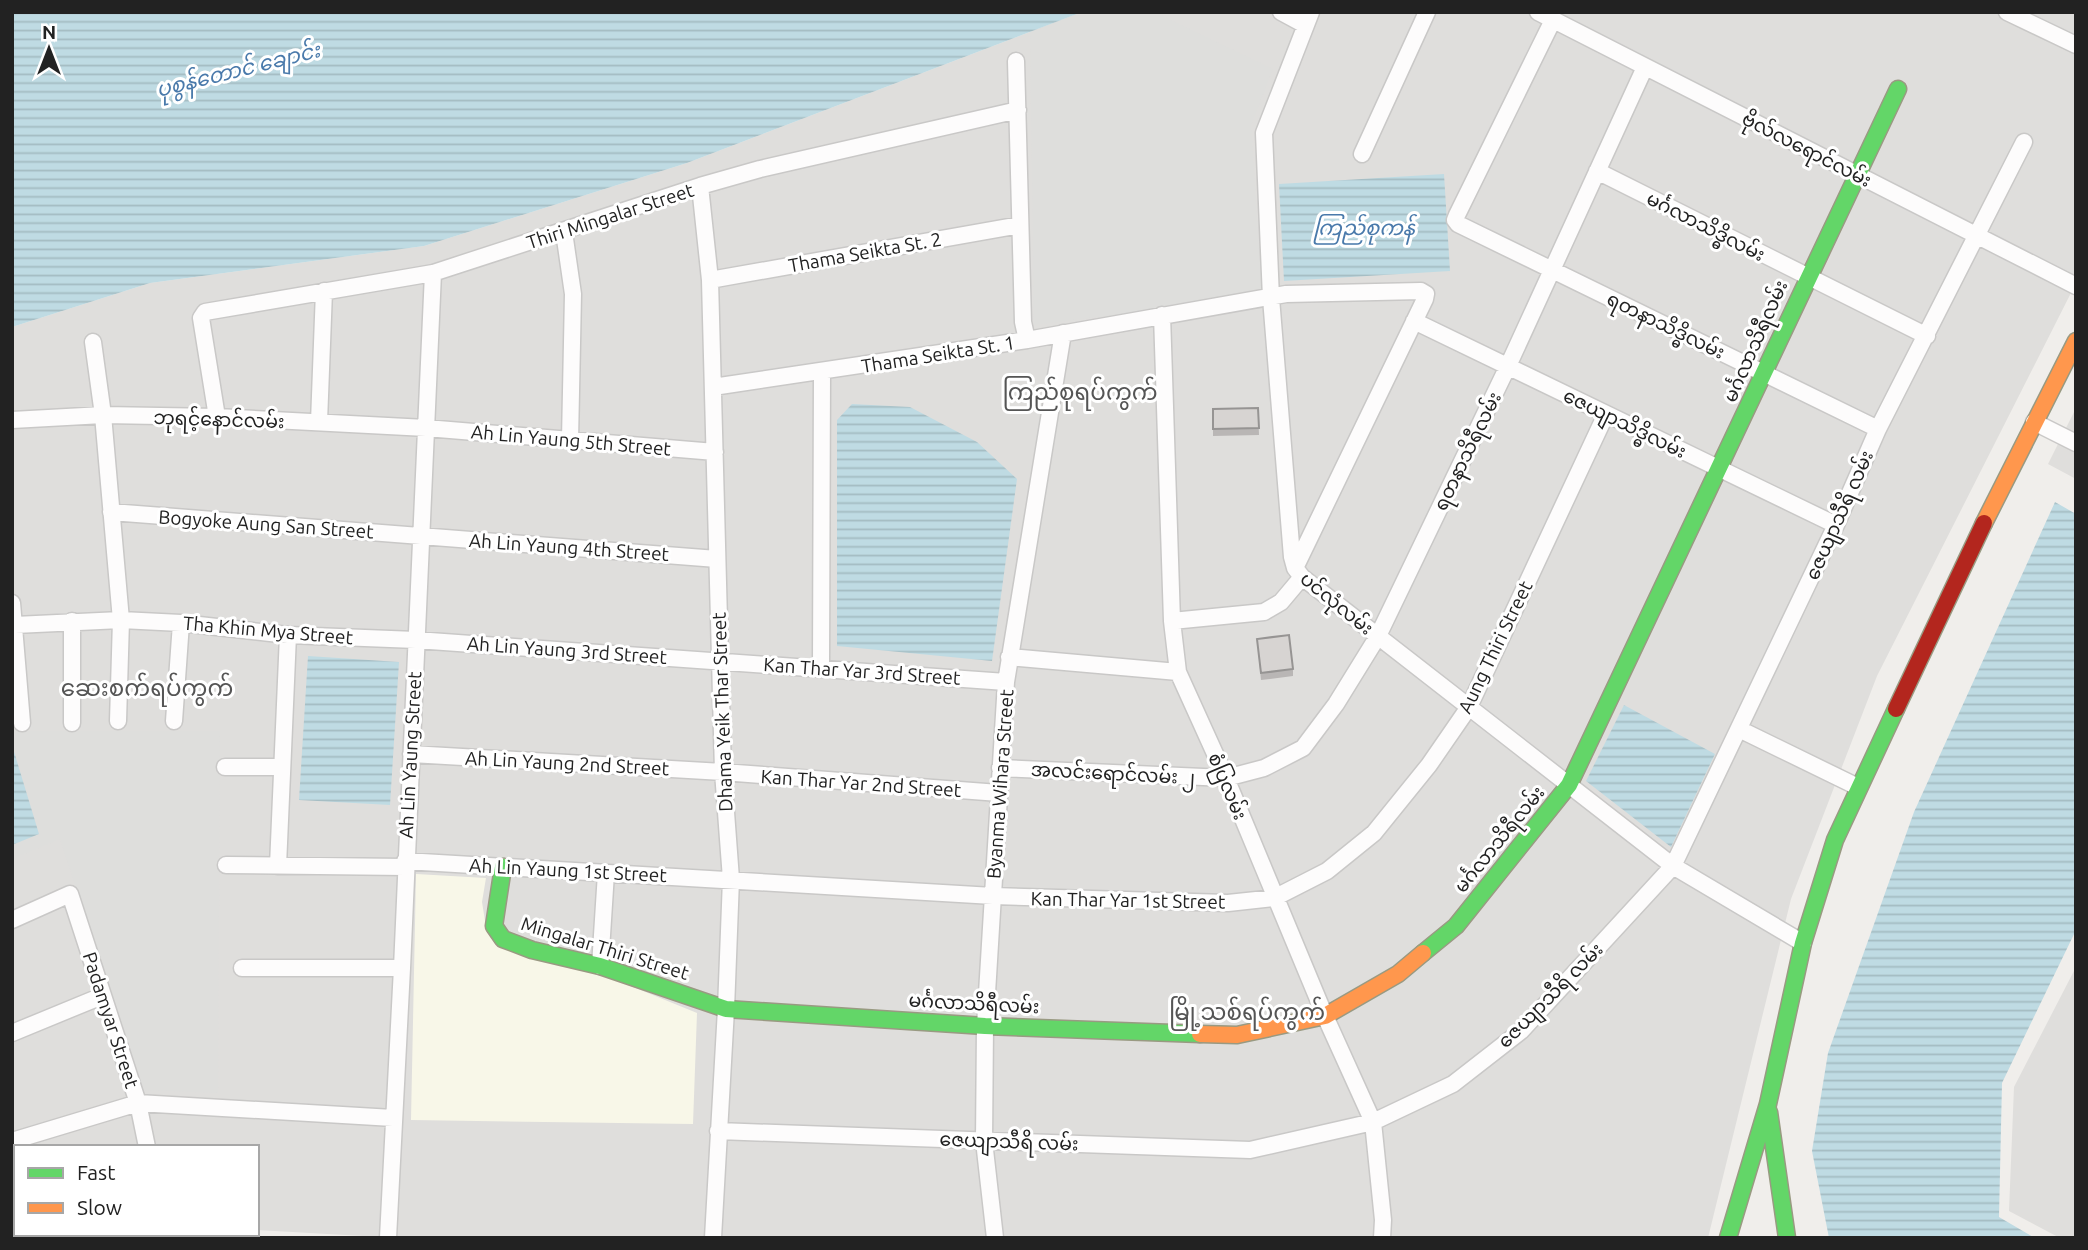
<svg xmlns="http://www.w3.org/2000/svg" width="2088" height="1250" viewBox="0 0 2088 1250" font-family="Ubuntu,'Noto Sans Myanmar',sans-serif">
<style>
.residential{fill:#dfdedc}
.education{fill:#f8f7e8}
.religious{fill:#dededc}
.water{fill:url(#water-rules)}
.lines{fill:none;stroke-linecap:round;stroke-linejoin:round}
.street-casing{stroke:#c9c8c7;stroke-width:19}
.fast-casing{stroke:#999a82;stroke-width:19}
.slow-casing{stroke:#999a82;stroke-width:19}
.jam-casing{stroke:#999a82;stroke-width:19}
.street{stroke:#fdfcfc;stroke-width:16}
.fast{stroke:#63d668;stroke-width:16}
.slow{stroke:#ff974d;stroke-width:16}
.jam{stroke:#b3261e;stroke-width:16}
.wall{fill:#b9b6b5}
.building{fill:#d7d4d2;stroke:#969493;stroke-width:2}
.labels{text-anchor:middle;stroke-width:6;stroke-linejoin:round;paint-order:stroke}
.street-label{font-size:19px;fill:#222;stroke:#fff}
.water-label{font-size:21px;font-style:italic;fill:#4a7aab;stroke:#fff}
.quarter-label{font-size:23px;fill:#555;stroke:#fff}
</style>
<defs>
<pattern id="water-rules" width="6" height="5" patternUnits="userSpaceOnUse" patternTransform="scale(1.75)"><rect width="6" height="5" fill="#bfdbe3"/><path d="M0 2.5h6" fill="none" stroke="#a4bcc2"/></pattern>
</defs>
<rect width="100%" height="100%" fill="#f0eeeb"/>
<path class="residential" d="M1082,12H2076V283L1877,676L1791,899L1708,1238H398L257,1230V1147H16V1215H12V327L150,283L424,246L687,163Z
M2076,408V479L2048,464Z
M2076,967V1238H2060L2009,1211L2014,1087Z"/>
<path class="education" d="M416,874L486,878L482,902L486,927L697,1013L693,1124L411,1120Z"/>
<path class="religious" d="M1082,12H1154L1273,69L1251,125L1262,296L1034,325L1030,32Z
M12,716L16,731H220L218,1093L144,1090L60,839L12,859Z"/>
<path class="water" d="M12,12H1082L687,163L424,246L150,283L12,327Z
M1444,174L1450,271L1284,281L1279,184Z
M852,404L910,407L977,442L1017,479L992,661L837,646V420Z
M2055,502L2076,514V930L2002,1083L1999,1217L2035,1238H1829L1812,1151L1828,1053L1914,812Z
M308,656L399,662L390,805L299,800Z
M1624,705L1715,754L1671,847L1586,781Z
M12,745L39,834L12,845Z"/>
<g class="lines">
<g class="street-casing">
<path id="street" d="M1281,12L1305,25
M1311,12L1264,133L1271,298L1292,557L1295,568L1302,577L1673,866L1803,943
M1538,12L2076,286
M2007,12L2076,45
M1553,20L1457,215L1455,220L1458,224L1878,429
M1016,61L1023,322L1027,340
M1362,154L1427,12
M1597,171L1927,336
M700,186L710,280L723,772L731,879L726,1009L713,1238
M564,232L573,294L570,440
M710,280L1020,225
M1162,315L1172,621L1178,672L1226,778L1325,1016L1373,1122L1383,1220L1382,1238
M1414,321L1836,525
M93,342L103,415L121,620L118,721
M713,387L1027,340L1286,294L1421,291L1426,294L1425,299L1295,568
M217,417L201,318L205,312L433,273L700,186L760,169L1018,110
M12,420L103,415L217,417L426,428L715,452
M319,422L324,291
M2034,422L2076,443
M111,512L717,559
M12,603L22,723
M1172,621L1264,612L1281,602L1302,577
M15,625L121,620L181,623L288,635L416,640L1006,682
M1009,657L1178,672
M821,668L822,372
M174,721L181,623
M72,723V621
M1739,729L1858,787
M411,754L723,772L999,793
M225,767H282
M1000,768L1226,778L1264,768L1303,748L1336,704L1378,636L1508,366L1645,67
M405,861L993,896L1228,903L1274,898L1327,871L1374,833L1429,765L1469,707L1606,414
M226,865L405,867
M278,866L288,635
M12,920L70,894L138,1103L147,1147
M600,966L606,873
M242,968H402
M12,1033L102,996
M718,1131L1250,1150L1373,1122L1453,1084L1521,1031L1673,866L1836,525L1878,429L2024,142
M12,1141L138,1103L393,1118
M388,1238L402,968L433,273
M995,1238L984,1141L985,1026L1006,682L1063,333"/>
</g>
<g class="fast-casing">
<path id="fast" d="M503,867L494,926L503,939L532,950L600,966L726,1009L985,1026L1200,1034
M1423,953L1456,926L1569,785L1898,89
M1769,1112L1787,1238
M12,1222H16
M1728,1238L1768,1104L1803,943L1835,840L1896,709"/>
</g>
<g class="slow-casing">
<path id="slow" d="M1984,523L2076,341
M1200,1034L1237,1035L1325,1016L1398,974L1423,953
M151,1234L192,1238"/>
</g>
<g class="jam-casing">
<path id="jam" d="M1896,709L1984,523"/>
</g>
<use href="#street" class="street"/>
<use href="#fast" class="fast"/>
<use href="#slow" class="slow"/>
<use href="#jam" class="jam"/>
</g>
<path class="wall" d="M1258,408L1259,435L1213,436V409Z
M1257,639L1293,669V676L1261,680Z"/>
<path class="building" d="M1258,408L1259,428L1213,429V409Z
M1289,635L1293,669L1261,673L1257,639Z"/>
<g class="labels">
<g class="street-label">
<text transform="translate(1807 149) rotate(27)" y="7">ဗိုလ်လရောင်လမ်း</text>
<text transform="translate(610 216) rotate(-18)" y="7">Thiri Mingalar Street</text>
<text transform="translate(1706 226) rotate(27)" y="7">မင်္ဂလာသိဒ္ဓိလမ်း</text>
<text transform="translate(865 252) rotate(-10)" y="7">Thama Seikta St. 2</text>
<text transform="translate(1666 325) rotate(26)" y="7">ရတနာသိဒ္ဓိလမ်း</text>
<text transform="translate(1755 341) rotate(-66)" y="7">မင်္ဂလာသိရီလမ်း</text>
<text transform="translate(938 354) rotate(-9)" y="7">Thama Seikta St. 1</text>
<text transform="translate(219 419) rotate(2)" y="7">ဘုရင့်နောင်လမ်း</text>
<text transform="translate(1625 423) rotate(26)" y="7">ဇေယျာသိဒ္ဓိလမ်း</text>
<text transform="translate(571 440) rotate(5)" y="7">Ah Lin Yaung 5th Street</text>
<text transform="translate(1467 451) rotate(-64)" y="7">ရတနာသိရီလမ်း</text>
<text transform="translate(1839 515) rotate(-66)" y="7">ဇေယျာသီရိ လမ်း</text>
<text transform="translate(266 524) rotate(4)" y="7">Bogyoke Aung San Street</text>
<text transform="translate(569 547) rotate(4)" y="7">Ah Lin Yaung 4th Street</text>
<text transform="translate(1337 603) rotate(39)" y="7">ပင်လုံလမ်း</text>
<text transform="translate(268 630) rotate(5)" y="7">Tha Khin Mya Street</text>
<text transform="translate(1495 647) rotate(-64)" y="7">Aung Thiri Street</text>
<text transform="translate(567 650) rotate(4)" y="7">Ah Lin Yaung 3rd Street</text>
<text transform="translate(862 671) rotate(4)" y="7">Kan Thar Yar 3rd Street</text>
<text transform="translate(722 712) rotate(-92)" y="7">Dhama Yeik Thar Street</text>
<text transform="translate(410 755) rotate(-87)" y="7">Ah Lin Yaung Street</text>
<text transform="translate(567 763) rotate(3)" y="7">Ah Lin Yaung 2nd Street</text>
<text transform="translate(1113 773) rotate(3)" y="7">အလင်းရောင်လမ်း ၂</text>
<text transform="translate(861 783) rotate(4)" y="7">Kan Thar Yar 2nd Street</text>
<text transform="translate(1000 784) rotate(-86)" y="7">Byanma Wihara Street</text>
<text transform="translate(1228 786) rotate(67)" y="7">စံပြလမ်း</text>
<text transform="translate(1499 839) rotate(-51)" y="7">မင်္ဂလာသိရီလမ်း</text>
<text transform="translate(568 870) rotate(3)" y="7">Ah Lin Yaung 1st Street</text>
<text transform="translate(1128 900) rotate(1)" y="7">Kan Thar Yar 1st Street</text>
<text transform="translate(605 948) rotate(17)" y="7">Mingalar Thiri Street</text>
<text transform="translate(1550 995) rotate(-45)" y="7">ဇေယျာသီရိ လမ်း</text>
<text transform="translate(974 1003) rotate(3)" y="7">မင်္ဂလာသိရီလမ်း</text>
<text transform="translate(111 1020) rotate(72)" y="7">Padamyar Street</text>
<text transform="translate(1009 1141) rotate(2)" y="7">ဇေယျာသီရိ လမ်း</text>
</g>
<g class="water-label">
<text transform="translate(238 70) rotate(-14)" y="7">ပုစွန်တောင် ချောင်း</text>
<text x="1364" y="235">ကြည်စုကန်</text>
</g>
<g class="quarter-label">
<text x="1080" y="400">ကြည်စုရပ်ကွက်</text>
<text x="147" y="696">ဆေးစက်ရပ်ကွက်</text>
<text x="1247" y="1020">မြို့သစ်ရပ်ကွက်</text>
</g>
</g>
<rect width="2088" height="1250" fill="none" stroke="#222222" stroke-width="28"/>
<rect x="14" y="1145" width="245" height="91" fill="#ffffff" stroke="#a7a7a7" stroke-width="2"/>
<rect x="28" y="1168" width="35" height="10" fill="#63d668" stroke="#a7a7a7" stroke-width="2"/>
<text x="77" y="1180" font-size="21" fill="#222222">Fast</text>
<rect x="28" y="1203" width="35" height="10" fill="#ff974d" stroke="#a7a7a7" stroke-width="2"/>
<text x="77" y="1215" font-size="21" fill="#222222">Slow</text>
<g transform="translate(49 49)" stroke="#ffffff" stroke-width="5" paint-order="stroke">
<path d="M0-5L12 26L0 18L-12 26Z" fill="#222222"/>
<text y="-10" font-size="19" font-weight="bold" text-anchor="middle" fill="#222222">N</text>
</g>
</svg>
